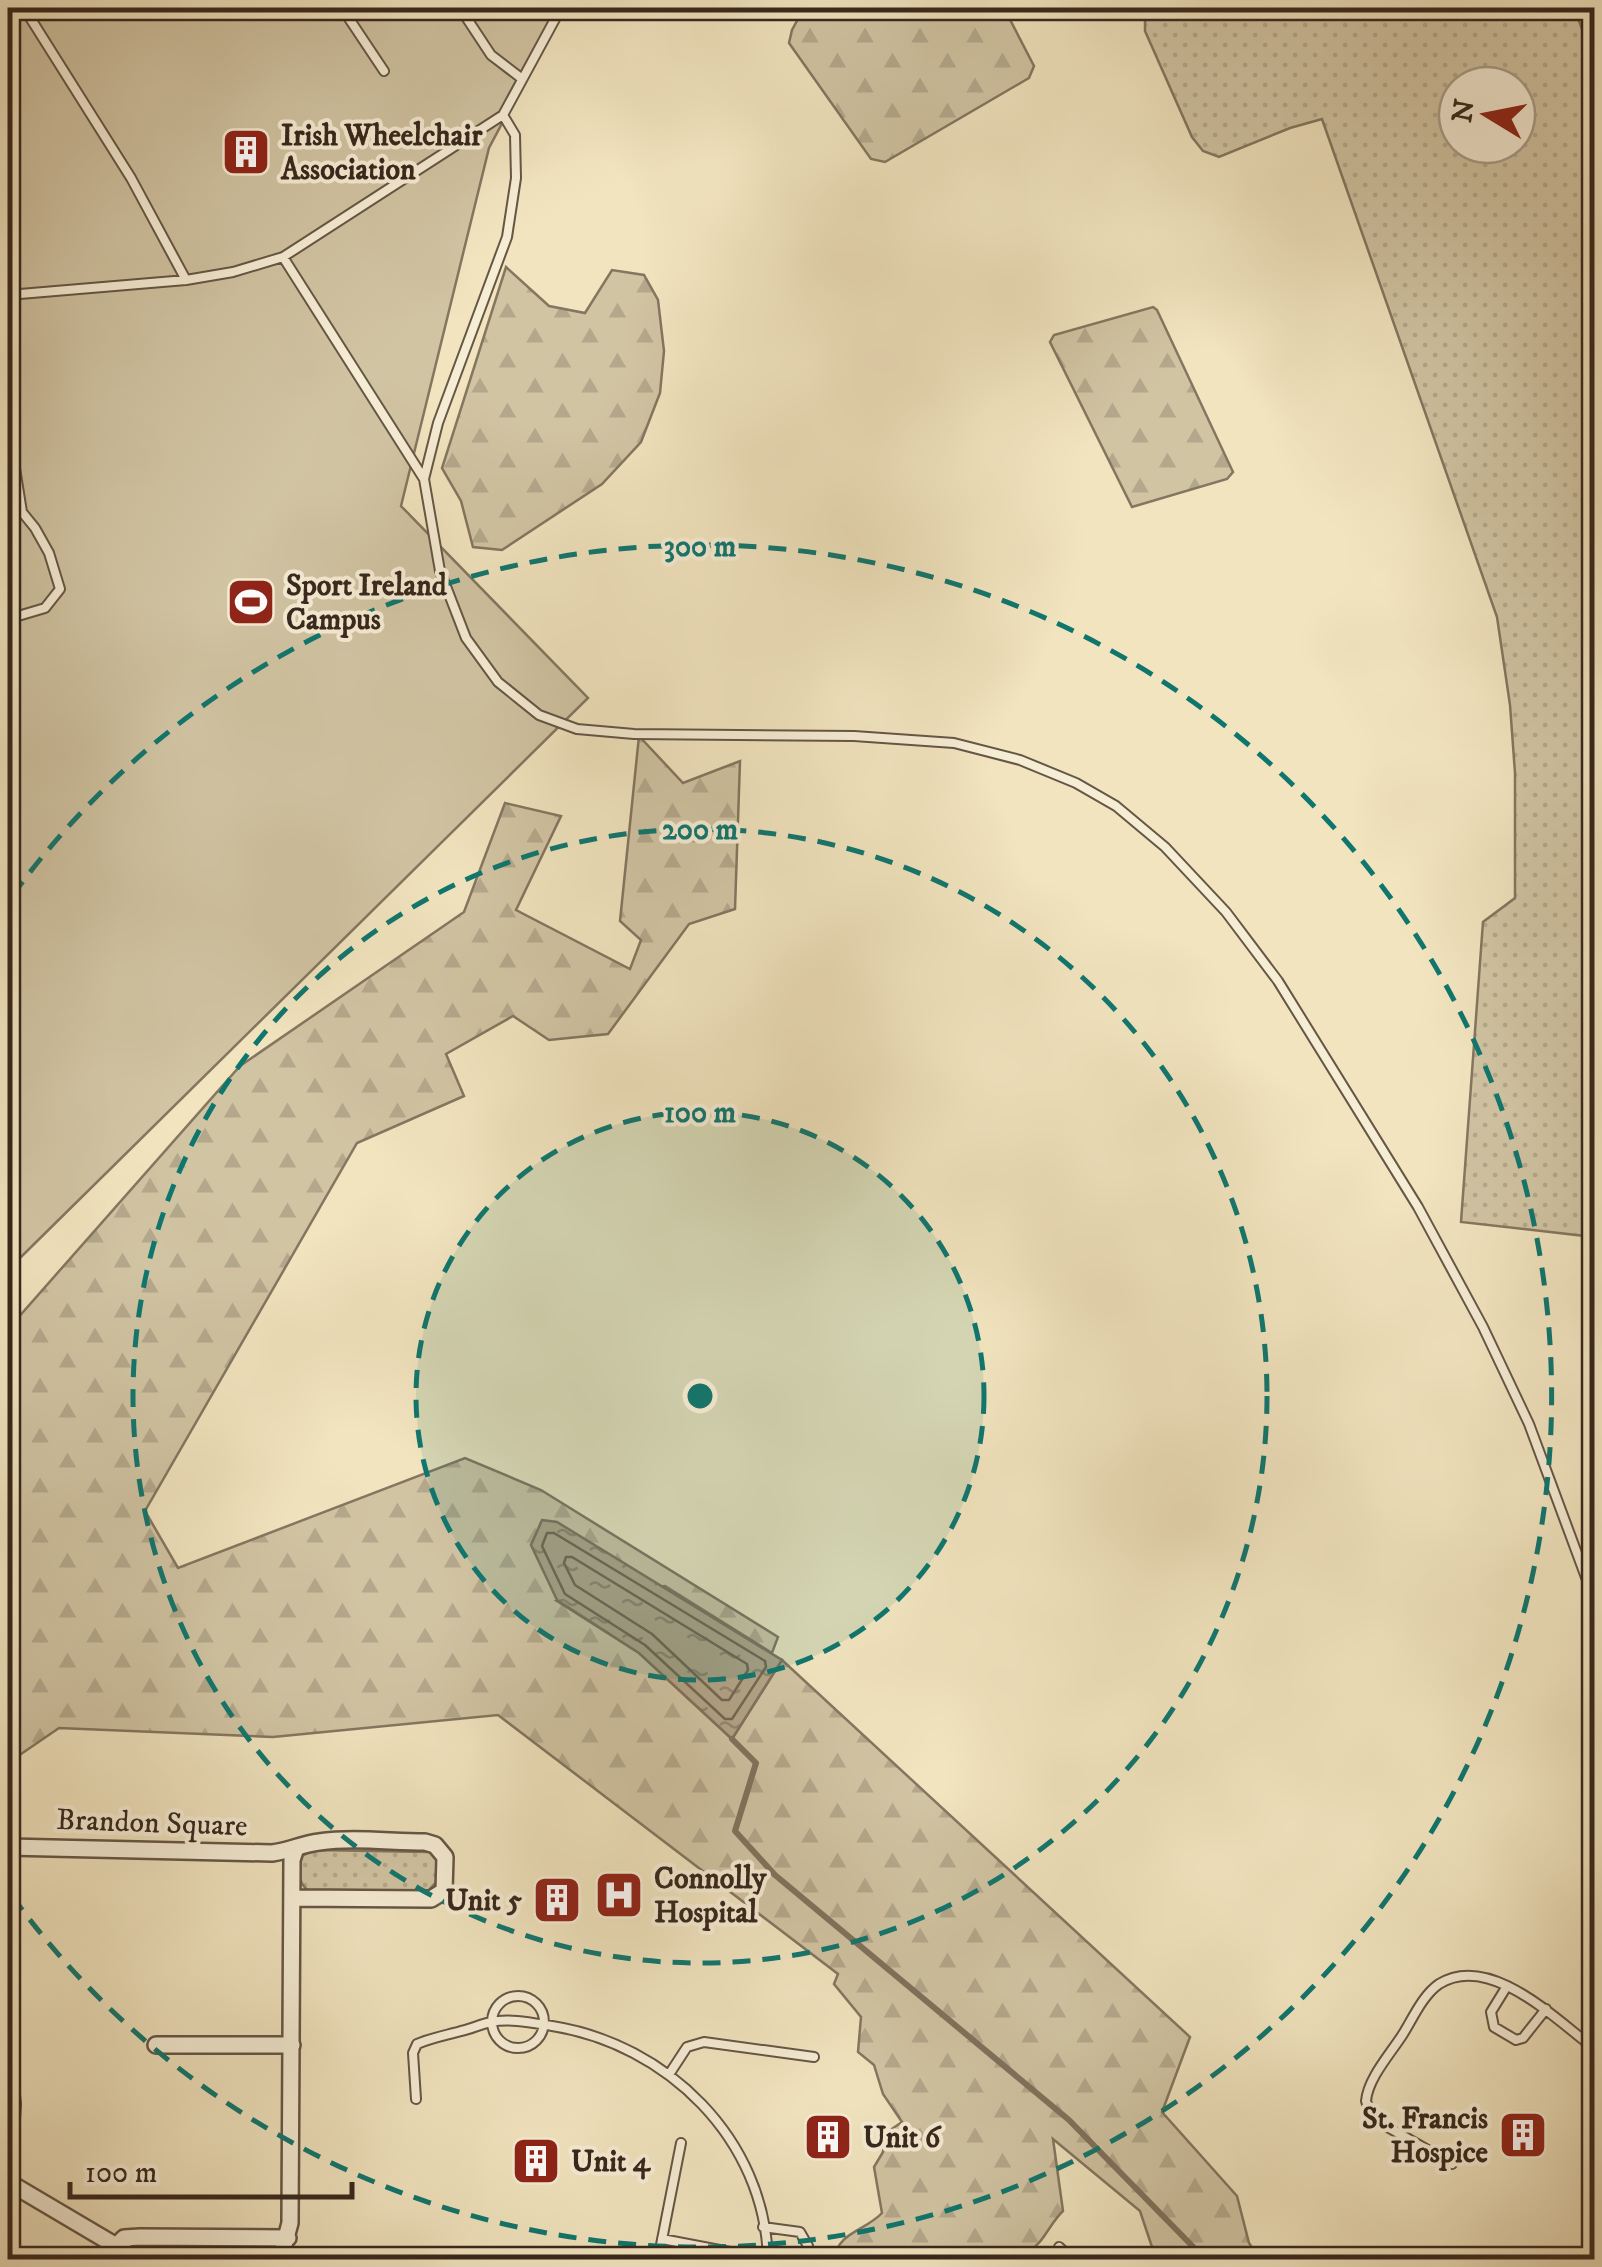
<svg xmlns="http://www.w3.org/2000/svg" width="1602" height="2267" viewBox="0 0 1602 2267" font-family="'IM FELL DW Pica',serif">
<style>
.grass{fill:url(#grass-dots);stroke:#847660;stroke-width:2.5;fill-rule:evenodd}
.forest{fill:url(#forest-firs);stroke:#847660;stroke-width:2.5}
.green{fill:#d1c4a3;stroke:#847660;stroke-width:2.5}
.water{fill:url(#water-ripples);stroke:#81725d;stroke-width:2.5}
.lines{fill:none;stroke-linecap:round;stroke-linejoin:round}
.shore{stroke:#746652;stroke-width:2.5}
.stream{stroke:#81725d;stroke-width:6}
.lane-casing{stroke:#665646;stroke-width:12}
.street-casing{stroke:#665646;stroke-width:20}
.lane{stroke:#f6edd5;stroke-width:8}
.street{stroke:#f6edd5;stroke-width:15}
.ring{fill:none;stroke:#0f766e;stroke-width:5;stroke-dasharray:18 12}
.labels{text-anchor:middle;stroke-width:8;stroke-linejoin:round;paint-order:stroke}
.poi-label{font-size:30px;font-weight:bold;fill:#37271d;stroke:#f6edd5;text-anchor:start}
.street-label{font-size:30px;fill:#37271d;stroke:#f6edd5}
.centre{fill:#0f766e;stroke:#f6edd5;stroke-width:5}
.ring-label{font-size:30px;text-anchor:middle;font-weight:bold;fill:#0f766e;stroke:#f6edd5;stroke-width:8;stroke-linejoin:round;paint-order:stroke}
</style>
<defs>
<pattern id="grass-dots" width="8" height="8" patternUnits="userSpaceOnUse" patternTransform="scale(2.5)"><rect width="8" height="8" fill="#d1c4a3"/><path d="M2 2h.1M6 6h.1" fill="none" stroke="#b4a88c" stroke-width="1.8" stroke-linecap="round"/></pattern>
<pattern id="forest-firs" width="22" height="20" patternUnits="userSpaceOnUse" patternTransform="scale(2.5)"><rect width="22" height="20" fill="#d1c4a3"/><path d="M5 1l3.5 6h-7zM16 11l3.5 6h-7z" fill="#b4a88c"/></pattern>
<pattern id="water-ripples" width="26" height="14" patternUnits="userSpaceOnUse" patternTransform="scale(2.5)"><rect width="26" height="14" fill="#b2a488"/><path d="M2 4q2-2 4 0t4 0M15 11q2-2 4 0t4 0" fill="none" stroke="#92866f"/></pattern>
</defs>
<rect width="100%" height="100%" fill="#f1e4bf"/>
<filter id="stains"><feTurbulence type="fractalNoise" baseFrequency=".002" numOctaves="4"/><feColorMatrix values="0 0 0 0 .2 0 0 0 0 .09 0 0 0 0 .02 0 0 0 .5 -.17"/></filter>
<radialGradient id="worn" r=".72"><stop offset=".6" stop-color="#630" stop-opacity="0"/><stop offset="1" stop-color="#630" stop-opacity=".3"/></radialGradient>
<path class="grass" d="M1151,8H1574L1594,60V1237L1461,1222L1483,922L1515,898V773L1510,705L1497,617L1322,119L1290,128L1219,157L1203,151L1192,137L1145,31V16ZM1457,85H1517V145H1457Z
M313,1850L430,1852L439,1863V1879L426,1893L309,1891C297,1883 297,1868 302,1856Z"/>
<path class="forest" d="M804,8H1004L1034,66L1029,78L885,162L871,159L789,43L792,30Z
M506,267L549,306L585,313L612,270L644,275L658,300L664,351L660,393L641,442L602,484L502,550L473,547L461,501L442,468Z
M1153,307L1157,310L1233,472L1227,479L1132,507L1050,342L1054,335Z
M639,736L683,783L740,761L735,909L689,924L608,1034L549,1040L513,1016L446,1054L464,1096L357,1143L145,1511L178,1568L465,1458L541,1490L778,1637L772,1653L665,1586L557,1601L639,1653L732,1739L782,1660L1190,2037L1162,2112L1237,2196L1249,2243L1260,2259H1156L1140,2211L1053,2139L1063,2211C1050,2223 1043,2244 1028,2252L1032,2259H834C838,2232 865,2231 882,2213L874,2167L883,2152L886,2133L902,2122L883,2094L874,2065L858,2052L861,2017L834,1984L838,1974L498,1715L273,1737L59,1728L8,1763V1314L16,1320L240,1066L464,912L505,803L561,816L516,910L630,969L641,940L620,921Z"/>
<path class="green" d="M8,8H563L489,148L401,506L588,698L20,1258L8,1248Z"/>
<path class="water" d="M542,1520L557,1522L782,1660L732,1739L639,1653L557,1600L531,1545Z"/>
<g class="lines">
<path class="shore" d="M547,1533H554L765,1661L766,1667L732,1719H725L645,1645L565,1594L542,1546Z
M566,1557H572L747,1664L748,1670L729,1700H722L652,1634L575,1585L564,1563Z"/>
<path class="stream" d="M732,1739L756,1763L735,1831L775,1875L1069,2120L1206,2260"/>
<g class="lane-casing">
<path id="lane" d="M24,8L131,178L186,280
M356,8L346,14L384,71
M460,8L491,55L521,78
M503,115L515,135L516,178L507,237L438,423L424,479L440,571L466,638L498,682L539,715L577,729L634,734L854,736L954,743L1020,760L1076,783L1116,806L1165,847L1226,912L1278,981L1418,1207L1483,1327L1529,1424L1594,1599
M283,257L424,479
M8,295L186,280L233,272L283,257L503,115L561,8
M8,424L22,512L35,528L49,553L60,589L45,608L8,619
M1507,1986L1491,2012L1494,2027L1516,2040L1523,2038L1546,2009
M492 2022a26 26 0 1 1 52 0a26 26 0 1 1-52 0Z
M670,2073L687,2047L704,2042L814,2057
M416,2099L413,2053L417,2044C431,2038 447,2035 461,2031C471,2029 481,2024 491,2022C510,2018 533,2023 552,2026C667,2044 765,2139 768,2260
M1452,2164L1379,2122L1371,2115L1366,2101C1368,2078 1391,2053 1403,2034C1413,2018 1423,1995 1439,1984C1490,1952 1556,2020 1594,2048
M763,2227L800,2232L808,2246L804,2260
M662,2239L768,2259
M1059,2247L1073,2260
M658,2260L681,2143"/>
</g>
<g class="street-casing">
<path id="street" d="M8,1847L272,1853C289,1851 302,1844 319,1842C353,1837 391,1842 425,1842L435,1845L445,1857L444,1891L431,1899L292,1898
M156,2045H292
M8,2067L12,2104L8,2163
M8,2182L140,2260
M116,2246L124,2238L140,2237L288,2238
M280,2260L290,2223L292,1860L295,1851"/>
</g>
<use href="#lane" class="lane"/>
<use href="#street" class="street"/>
</g>
<circle cx="700" cy="1396" r="284" fill="#0f766e" fill-opacity=".12"/>
<g class="ring">
<circle cx="700" cy="1396" r="284"/>
<circle cx="700" cy="1396" r="567"/>
<path d="M12 896A851 851 0 1 1 12 1896"/>
</g>
<defs>
<g id="building-square" transform="scale(2.5)"><rect x="-9" y="-9" width="18" height="18" rx="4" fill="#8f2418" stroke="#f6edd5"/><path d="M-4-6H4V6H1V3H-1V6H-4ZM-2.5-4.3h1.7v1.8h-1.7ZM.8-4.3h1.7v1.8H.8ZM-2.5-1h1.7V.8h-1.7ZM.8-1h1.7V.8H.8Z" fill="#fff"/></g>
<g id="stadium-square" transform="scale(2.5)"><rect x="-9" y="-9" width="18" height="18" rx="4" fill="#8f2418" stroke="#f6edd5"/><path d="M0-5a6.5 5 0 1 0 0 10a6.5 5 0 1 0 0-10ZM-3.5-1.8h7v3.6h-7Z" fill="#fff"/></g>
<g id="hospital-square" transform="scale(2.5)"><rect x="-9" y="-9" width="18" height="18" rx="4" fill="#8f2418" stroke="#f6edd5"/><path d="M-5-5h3v3.5h4V-5h3V5h-3V1.5h-4V5h-3Z" fill="#fff"/></g>
</defs>
<g fill-rule="evenodd">
<use href="#building-square" x="246" y="152"/>
<use href="#stadium-square" x="251" y="602"/>
<use href="#hospital-square" x="619" y="1895"/>
<use href="#building-square" x="557" y="1900"/>
<use href="#building-square" x="1523" y="2135"/>
<use href="#building-square" x="828" y="2137"/>
<use href="#building-square" x="536" y="2161"/>
</g>
<g class="labels">
<g class="poi-label">
<text x="281" y="145">Irish Wheelchair<tspan x="281" dy="34">Association</tspan></text>
<text x="286" y="595">Sport Ireland<tspan x="286" dy="34">Campus</tspan></text>
<text x="654" y="1888">Connolly<tspan x="654" dy="34">Hospital</tspan></text>
<text x="522" y="1910" text-anchor="end">Unit 5</text>
<text x="1488" y="2128" text-anchor="end">St. Francis<tspan x="1488" dy="34">Hospice</tspan></text>
<text x="863" y="2147">Unit 6</text>
<text x="571" y="2171">Unit 4</text>
</g>
<g class="street-label">
<text transform="translate(152 1822) rotate(2)" y="10">Brandon Square</text>
</g>
</g>
<circle cx="700" cy="1396" r="15" class="centre"/>
<g class="ring-label">
<text x="700" y="556">300 m</text>
<text x="700" y="839">200 m</text>
<text x="700" y="1122">100 m</text>
</g>
<rect width="1602" height="2267" fill="none" stroke="#f1e4bf" stroke-width="40"/>
<rect x="10" y="10" width="1582" height="2247" fill="none" stroke="#37271d" stroke-width="5"/>
<rect x="20" y="20" width="1562" height="2227" fill="none" stroke="#37271d" stroke-width="2.5"/>
<g transform="translate(1487 115) rotate(280)"><circle r="48" fill="#f6edd5" stroke="#aa9e8b" stroke-width="2.5"/>
<path d="M0-8L18 38L0 25L-18 38Z" fill="#8f2418"/>
<text y="-15" font-size="28" font-weight="bold" text-anchor="middle" fill="#37271d">N</text>
</g>
<path d="M70 2182v15h282v-15" fill="none" stroke="#37271d" stroke-width="5"/>
<text x="85" y="2182" font-size="30" fill="#37271d" stroke="#f6edd5" stroke-width="8" paint-order="stroke">100 m</text>
<rect width="100%" height="100%" filter="url(#stains)"/>
<rect width="100%" height="100%" fill="url(#worn)"/>
</svg>
